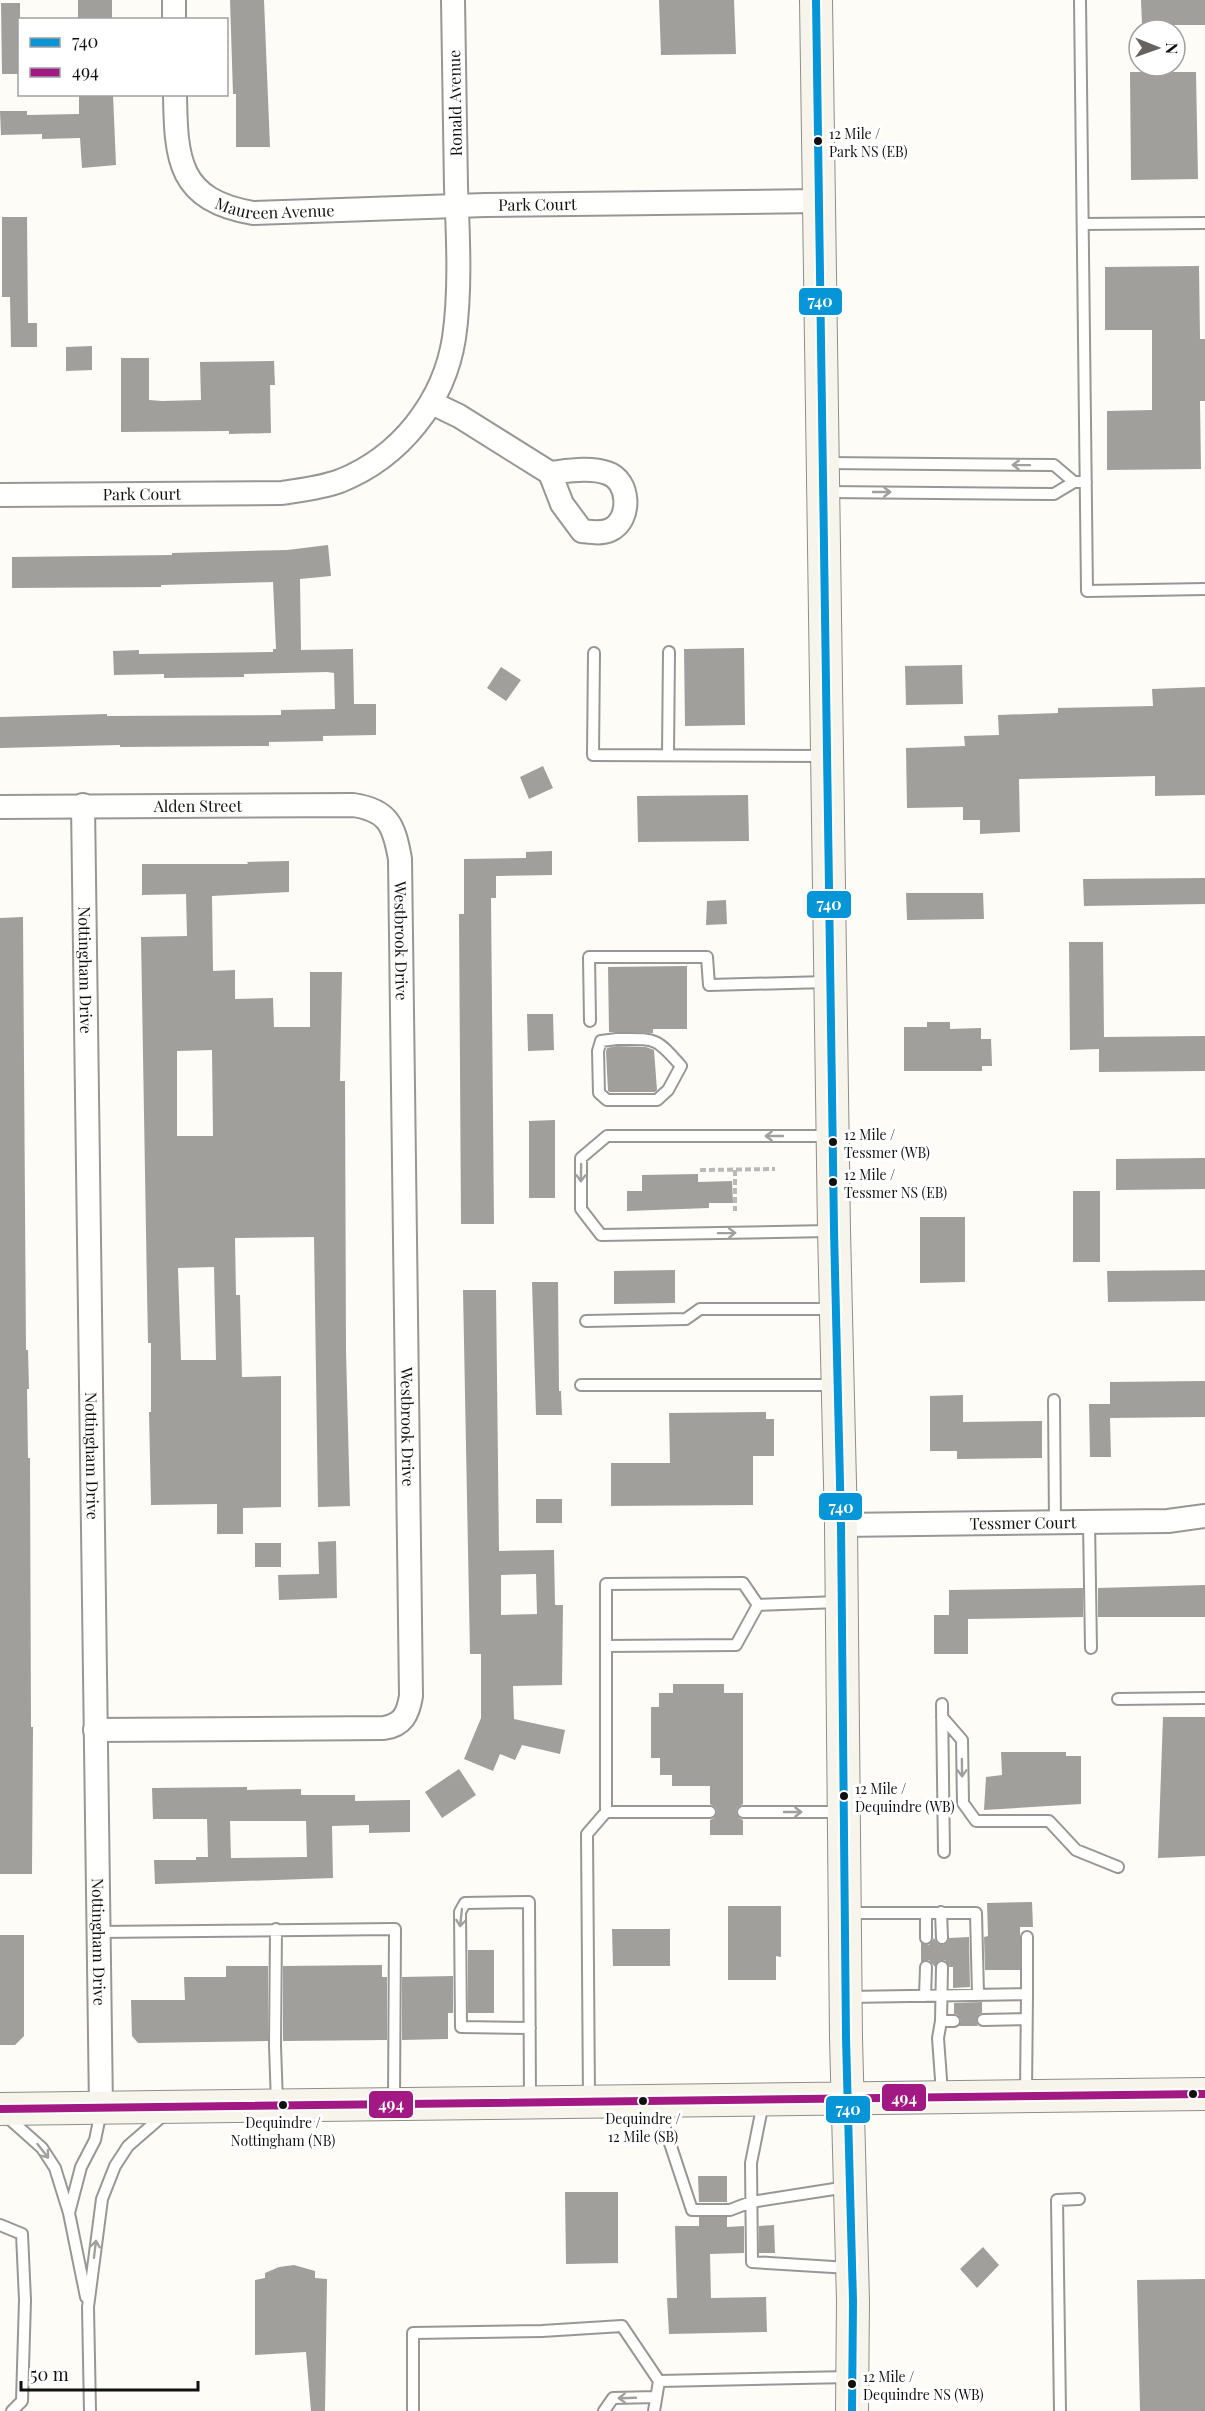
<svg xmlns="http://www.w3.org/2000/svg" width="1205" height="2411" viewBox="0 0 1205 2411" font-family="'Playfair Display',serif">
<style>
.building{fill:#a19f9c;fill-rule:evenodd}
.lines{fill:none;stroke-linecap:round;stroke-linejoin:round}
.service-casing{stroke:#979795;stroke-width:14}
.minor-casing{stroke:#979795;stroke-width:26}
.secondary-casing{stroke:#8e8d8b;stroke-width:34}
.path{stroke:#b9b9b8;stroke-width:4;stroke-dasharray:6 3;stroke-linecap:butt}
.service{stroke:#fffffe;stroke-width:10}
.minor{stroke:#fffffe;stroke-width:22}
.secondary{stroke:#f6f4eb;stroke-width:32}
.bus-1-casing{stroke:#fff;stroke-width:12}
.bus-2-casing{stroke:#fff;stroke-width:12}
.bus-1{stroke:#0696d7;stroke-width:8}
.bus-2{stroke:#a31984;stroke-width:8}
.oneway{stroke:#a0a09f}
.bus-dot{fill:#111;stroke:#fff;stroke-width:2}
.labels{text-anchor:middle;stroke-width:6;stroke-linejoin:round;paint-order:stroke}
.bus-label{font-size:14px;fill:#111;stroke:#fff;text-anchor:start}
.street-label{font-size:16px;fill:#111;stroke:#fff}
.line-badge{stroke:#fff;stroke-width:2}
.badge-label{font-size:16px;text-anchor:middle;font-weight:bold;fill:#fff}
</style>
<rect width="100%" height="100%" fill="#fdfcf7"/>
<path class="building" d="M78,0H112V20H78Z
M230,0H264L270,147H236V94H233Z
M659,0H734L736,54L661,55Z
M1141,0H1205V25H1142Z
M1,3H20V74H2Z
M1130,72H1196L1198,179L1131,180Z
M79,94H113L116,165L82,168L80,138L42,139V134L1,135L0,111H27V115L79,114Z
M2,217H27L28,323H37V347H11L10,297H2Z
M1199,266L1200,339H1205V401H1200L1201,469L1107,470V411L1152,410V330H1105V267Z
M92,346V370L66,371V347Z
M121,358H149V400L162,401L201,400L200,362L274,361L275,385H270L271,433L229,434V431L121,432Z
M328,545L331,576L300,579L301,650L353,649L354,704H376V735L323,736V741L269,742V746L120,747V745L0,748V717L107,714V716L281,715V710L335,709L334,673L327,672L244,674V677L164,678V674L114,675L113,651L139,650V654L273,652V649H276L273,582L161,585V587L12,588V557L172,555V553L287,550Z
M744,648L745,725L685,726L684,649Z
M962,665L963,704L906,705L905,666Z
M501,667L521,680L506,701L487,688Z
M1205,687V795L1155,796V776L1019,779L1020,832L980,834V820H963V807L907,808L906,748L965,746L964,736L999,735L998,715L1058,713V708L1153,706L1152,689Z
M543,766L553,788L529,799L520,777Z
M748,795L749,841L638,842L637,796Z
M552,851V875L496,876V898H491L494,1224H461L459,914H464V859L526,858V852Z
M289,861V892L212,896L213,971L235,970V999L273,998L274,1027H310V972H342L340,1081H345L346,1351L350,1506L318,1507L314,1237L235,1238L236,1295H240L242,1377L281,1376V1507L243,1508V1534H217V1504L151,1505L149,1412H151V1343H148L147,1290L141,937L187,936L186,894L142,895V864H248L247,862ZM212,1050L213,1136H177V1051ZM214,1267L216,1360H181L178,1268Z
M1205,878V904L1084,906L1083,879Z
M906,893H983L984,919L907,920Z
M726,900L727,924L706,925L707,901Z
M23,917L26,1350H28L29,1389H27L28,1458H30L31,1727H33L32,1874H0V918Z
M1069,942H1103L1104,1037L1205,1036V1071L1099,1072V1049L1070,1050Z
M687,966V1029H653V1033L609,1032L608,967Z
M527,1014H553L554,1050L528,1051Z
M927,1022H950V1029L981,1028V1039H991L992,1066H982V1071H904V1027H927Z
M617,1046L646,1047L654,1050L657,1090L655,1092H610L608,1091L606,1052L607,1048Z
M555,1120V1198H529V1121Z
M1205,1158V1189L1116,1190V1159Z
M698,1174V1182L732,1181L733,1203H709V1208L627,1211V1191H642V1175Z
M1073,1191H1100V1262H1073Z
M920,1217H965V1282L920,1283Z
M675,1270V1303L614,1304V1271Z
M1205,1270V1301L1108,1302L1107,1271Z
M532,1282H558L559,1391H561L562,1415H536Z
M463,1290H496L499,1551L554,1550L555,1605H563L562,1685L513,1686L514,1719L565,1730L560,1754L522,1745L515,1760L500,1754L493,1771L464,1759L481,1718V1654H470ZM536,1574L537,1614L501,1615V1575Z
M1205,1381V1417L1110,1418L1111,1457H1090L1089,1404H1110V1408V1382Z
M963,1395V1422L1042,1421V1458L957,1459V1451H930V1396Z
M766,1412V1419H774V1456H753V1505L611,1506V1463H670L669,1413Z
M536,1499H562V1523H536Z
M336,1541L337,1598L279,1600L278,1575L319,1574L318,1542Z
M255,1543H281V1567H255Z
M1205,1585V1617H1098V1588Z
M1083,1588V1617L968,1619V1654H934V1615H949V1590Z
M673,1684H724V1693H743V1804L737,1808L736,1813L739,1818L743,1820V1835H710V1820L714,1818L717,1813L716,1808L710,1804V1786H672V1775H660V1758H651V1707H659V1693H673Z
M1163,1717H1205V1856L1158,1858Z
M1001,1752H1066V1756H1081V1804L984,1810L986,1777L1002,1775Z
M459,1769L476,1795L442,1818L425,1792Z
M247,1787V1790L301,1789V1795H355V1801L410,1800V1832L369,1833V1825L332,1826L333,1878L155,1884L154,1860H196V1857H208L207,1819H153L152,1788ZM230,1821H306L307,1857L231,1858Z
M1032,1902L1033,1927H1020V1970H985L984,1937L988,1936L987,1903Z
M728,1906H781V1957L776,1956V1980H728Z
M612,1929H670V1966H613Z
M0,1935H24V2036L15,2045H0Z
M969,1937L970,1987L953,1988V1967H949L945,1960L938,1961L935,1967L929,1960L921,1962V1943L929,1945L934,1938L938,1944L943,1945L948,1942L949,1938Z
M468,1950H494V2013H468Z
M382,1965V1977H387V2040L283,2041V1966Z
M226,1966H268V2041L138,2043L132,2036L131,2000H185L184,1977H226Z
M453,1976V2013H448V2039L402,2040V1977Z
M982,2002V2013L979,2014L976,2020L978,2026H959L961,2020L958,2015L954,2014V2003Z
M698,2176H727V2202H699Z
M565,2192H618V2263L566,2264Z
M699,2217H727V2227L744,2226V2253L710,2254L711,2298L766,2297L767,2332L669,2334L667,2298H677L675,2226H699Z
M774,2225L775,2253H759V2226Z
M983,2247L999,2265L977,2288L960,2269Z
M294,2265L315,2271V2278L327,2279L325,2411H311L306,2352L255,2355V2280L265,2278V2273L279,2267Z
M1205,2279V2411H1140L1137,2280Z"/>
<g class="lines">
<g class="service-casing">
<path id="service" d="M1080,0L1087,591L1205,589
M1083,224L1205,223
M825,463L1054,465L1074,482
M826,492L1054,494L1074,482H1086
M594,653L593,755L823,756
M668,755L669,652
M590,1021L589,957H707L709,985L827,982
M617,1039C655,1039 655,1036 681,1066L668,1090L657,1100H607L599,1093L598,1051L601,1041Z
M829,1136H607L581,1158V1209L601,1235L830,1231
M586,1321L686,1319L700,1309H832
M581,1385H834
M1054,1400L1055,1523
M1089,1522L1091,1648
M606,1646V1584L743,1583L758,1605
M1118,1699L1205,1698
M942,1704L944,1852
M942,1717L962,1740L963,1803L976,1821H1049L1076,1850L1118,1867
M606,1812V1646L736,1645L758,1605L839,1602
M743,1812H842
M941,1912L942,1938
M847,1913H976L978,1994
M926,1913V1938
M276,1929L275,2046L277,2103
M97,1932L395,1929L394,2101
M1027,1937V1994
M942,1967L941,2021L938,2038L942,2093
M925,1996L926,1967
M848,1997L1027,1994L1026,2093
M983,2020L1026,2019
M941,2021H954
M530,2028L461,2027L460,1912L465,1903L529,1902L530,2100
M589,2099L587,1834L606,1812H710
M763,2103L751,2163L752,2262L849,2268
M657,2104L692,2210H730L751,2202L847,2187
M5,2115L42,2148L55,2168L69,2213L86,2297
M69,2213L81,2167L95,2140L101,2111
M0,2225L22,2234L25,2300L22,2401L12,2411
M90,2411L88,2307L102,2199L115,2166L128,2146L166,2113
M413,2411V2333L542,2331L622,2326L659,2381
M604,2411L613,2398L656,2397
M654,2411L659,2381L851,2377
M1060,2411L1057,2200L1079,2199"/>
</g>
<g class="minor-casing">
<g id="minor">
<path d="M174,0V20"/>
<path id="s1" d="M175,94C176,160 178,200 253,213L485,205L819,201"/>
<path d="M432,403L459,416L550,473L562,504L582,531C591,532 601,534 610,530C632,520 630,480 607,473C590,467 568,471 550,473"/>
<path id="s2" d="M0,495L282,493C301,490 321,488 340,481C400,457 444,402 454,338C461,290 458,235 456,187C455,125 454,62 453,0"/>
<path id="s3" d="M83,805L101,2108"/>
<path id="s4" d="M0,807L353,805C388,810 394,825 400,859L411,1696C408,1714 403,1725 384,1728L95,1730"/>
<path id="s5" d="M841,1525L1168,1521L1205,1516"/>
</g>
</g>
<g class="secondary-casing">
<path id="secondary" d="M816,0L834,1230L841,1525L846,2038L853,2301L852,2411
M0,2109L1205,2094"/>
</g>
<path class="path" d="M700,1170L775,1169
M735,1170V1211"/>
<use href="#service" class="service"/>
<use href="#minor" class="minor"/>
<use href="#secondary" class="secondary"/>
<g class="bus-1-casing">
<path id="bus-1" d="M816,0L834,1230L841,1525L846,2038L853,2301L852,2411"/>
</g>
<g class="bus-2-casing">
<path id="bus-2" d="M0,2109L1205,2094"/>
</g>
<use href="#bus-1" class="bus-1"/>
<use href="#bus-2" class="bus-2"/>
</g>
<defs><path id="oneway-shaft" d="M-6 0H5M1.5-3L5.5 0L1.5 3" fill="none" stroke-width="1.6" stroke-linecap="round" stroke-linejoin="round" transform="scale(1.5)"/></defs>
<g class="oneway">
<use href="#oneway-shaft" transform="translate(1021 465) rotate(-179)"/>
<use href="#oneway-shaft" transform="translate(882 492)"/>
<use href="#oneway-shaft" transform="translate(774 1136) rotate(180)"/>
<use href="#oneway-shaft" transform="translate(581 1173) rotate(91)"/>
<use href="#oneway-shaft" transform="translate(727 1233) rotate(-1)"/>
<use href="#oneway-shaft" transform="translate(962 1768) rotate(89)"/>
<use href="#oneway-shaft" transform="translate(793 1812)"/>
<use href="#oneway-shaft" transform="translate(461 1918) rotate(96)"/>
<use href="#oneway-shaft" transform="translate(43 2151) rotate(52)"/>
<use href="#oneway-shaft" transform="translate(95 2249) rotate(-83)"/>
<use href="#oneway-shaft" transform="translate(627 2398) rotate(178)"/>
</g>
<g class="bus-dot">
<circle cx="818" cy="141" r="5"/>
<circle cx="833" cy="1142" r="5"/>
<circle cx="833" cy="1182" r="5"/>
<circle cx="844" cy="1796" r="5"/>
<circle cx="1193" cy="2094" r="5"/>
<circle cx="643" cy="2101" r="5"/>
<circle cx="283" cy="2105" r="5"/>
<circle cx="852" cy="2384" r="5"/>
</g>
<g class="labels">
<g class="bus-label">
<text x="829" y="139">12 Mile /<tspan x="829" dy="18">Park NS (EB)</tspan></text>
<text x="844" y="1140">12 Mile /<tspan x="844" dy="18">Tessmer (WB)</tspan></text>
<text x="844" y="1180">12 Mile /<tspan x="844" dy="18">Tessmer NS (EB)</tspan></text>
<text x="855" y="1794">12 Mile /<tspan x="855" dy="18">Dequindre (WB)</tspan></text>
<text x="643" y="2124" text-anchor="middle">Dequindre /<tspan x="643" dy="18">12 Mile (SB)</tspan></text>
<text x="283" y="2128" text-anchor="middle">Dequindre /<tspan x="283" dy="18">Nottingham (NB)</tspan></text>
<text x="863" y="2382">12 Mile /<tspan x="863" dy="18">Dequindre NS (WB)</tspan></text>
</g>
<g class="street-label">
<text transform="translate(455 103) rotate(-91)" y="6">Ronald Avenue</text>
<text dy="6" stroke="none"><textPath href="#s1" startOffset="183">Maureen Avenue</textPath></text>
<text dy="6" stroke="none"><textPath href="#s1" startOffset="446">Park Court</textPath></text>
<text dy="6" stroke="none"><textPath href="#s2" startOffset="142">Park Court</textPath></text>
<text dy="6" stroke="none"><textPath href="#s4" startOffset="198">Alden Street</textPath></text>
<text dy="6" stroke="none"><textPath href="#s4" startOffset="514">Westbrook Drive</textPath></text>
<text dy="6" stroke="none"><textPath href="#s3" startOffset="165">Nottingham Drive</textPath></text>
<text dy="6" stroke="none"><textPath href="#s4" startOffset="1000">Westbrook Drive</textPath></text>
<text dy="6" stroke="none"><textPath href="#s3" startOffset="651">Nottingham Drive</textPath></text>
<text dy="6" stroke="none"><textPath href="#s5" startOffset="182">Tessmer Court</textPath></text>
<text dy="6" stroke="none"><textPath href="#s3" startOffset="1137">Nottingham Drive</textPath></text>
</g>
</g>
<g class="line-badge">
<rect x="798" y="287" width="45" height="29" rx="6" fill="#0696d7"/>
<rect x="806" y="890" width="46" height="29" rx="6" fill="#0696d7"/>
<rect x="818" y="1492" width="45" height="29" rx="6" fill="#0696d7"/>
<rect x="881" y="2083" width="46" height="29" rx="6" fill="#a31984"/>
<rect x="368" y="2090" width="46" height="29" rx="6" fill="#a31984"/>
<rect x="825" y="2095" width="46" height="29" rx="6" fill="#0696d7"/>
</g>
<g class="badge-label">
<text x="820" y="307">740</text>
<text x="829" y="910">740</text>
<text x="841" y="1513">740</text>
<text x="904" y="2104">494</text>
<text x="391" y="2110">494</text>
<text x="848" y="2115">740</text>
</g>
<rect x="18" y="18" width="210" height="78" fill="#ffffff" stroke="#a0a0a0" stroke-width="1.5"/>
<rect x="30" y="38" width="30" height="9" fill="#0696d7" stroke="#a0a0a0" stroke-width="1.5"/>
<text x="72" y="48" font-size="18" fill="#111111">740</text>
<rect x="30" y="68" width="30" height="9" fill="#a31984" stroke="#a0a0a0" stroke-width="1.5"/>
<text x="72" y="78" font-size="18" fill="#111111">494</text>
<g transform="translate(1157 48) rotate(91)"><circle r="28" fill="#ffffff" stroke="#a0a0a0" stroke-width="1.5"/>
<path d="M0-4.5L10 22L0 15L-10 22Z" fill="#646362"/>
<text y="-9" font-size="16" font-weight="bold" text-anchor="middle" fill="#111111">N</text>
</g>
<path d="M21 2381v9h177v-9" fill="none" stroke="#111111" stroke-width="3"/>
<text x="30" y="2381" font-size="18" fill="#111111" stroke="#ffffff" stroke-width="4.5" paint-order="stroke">50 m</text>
</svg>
